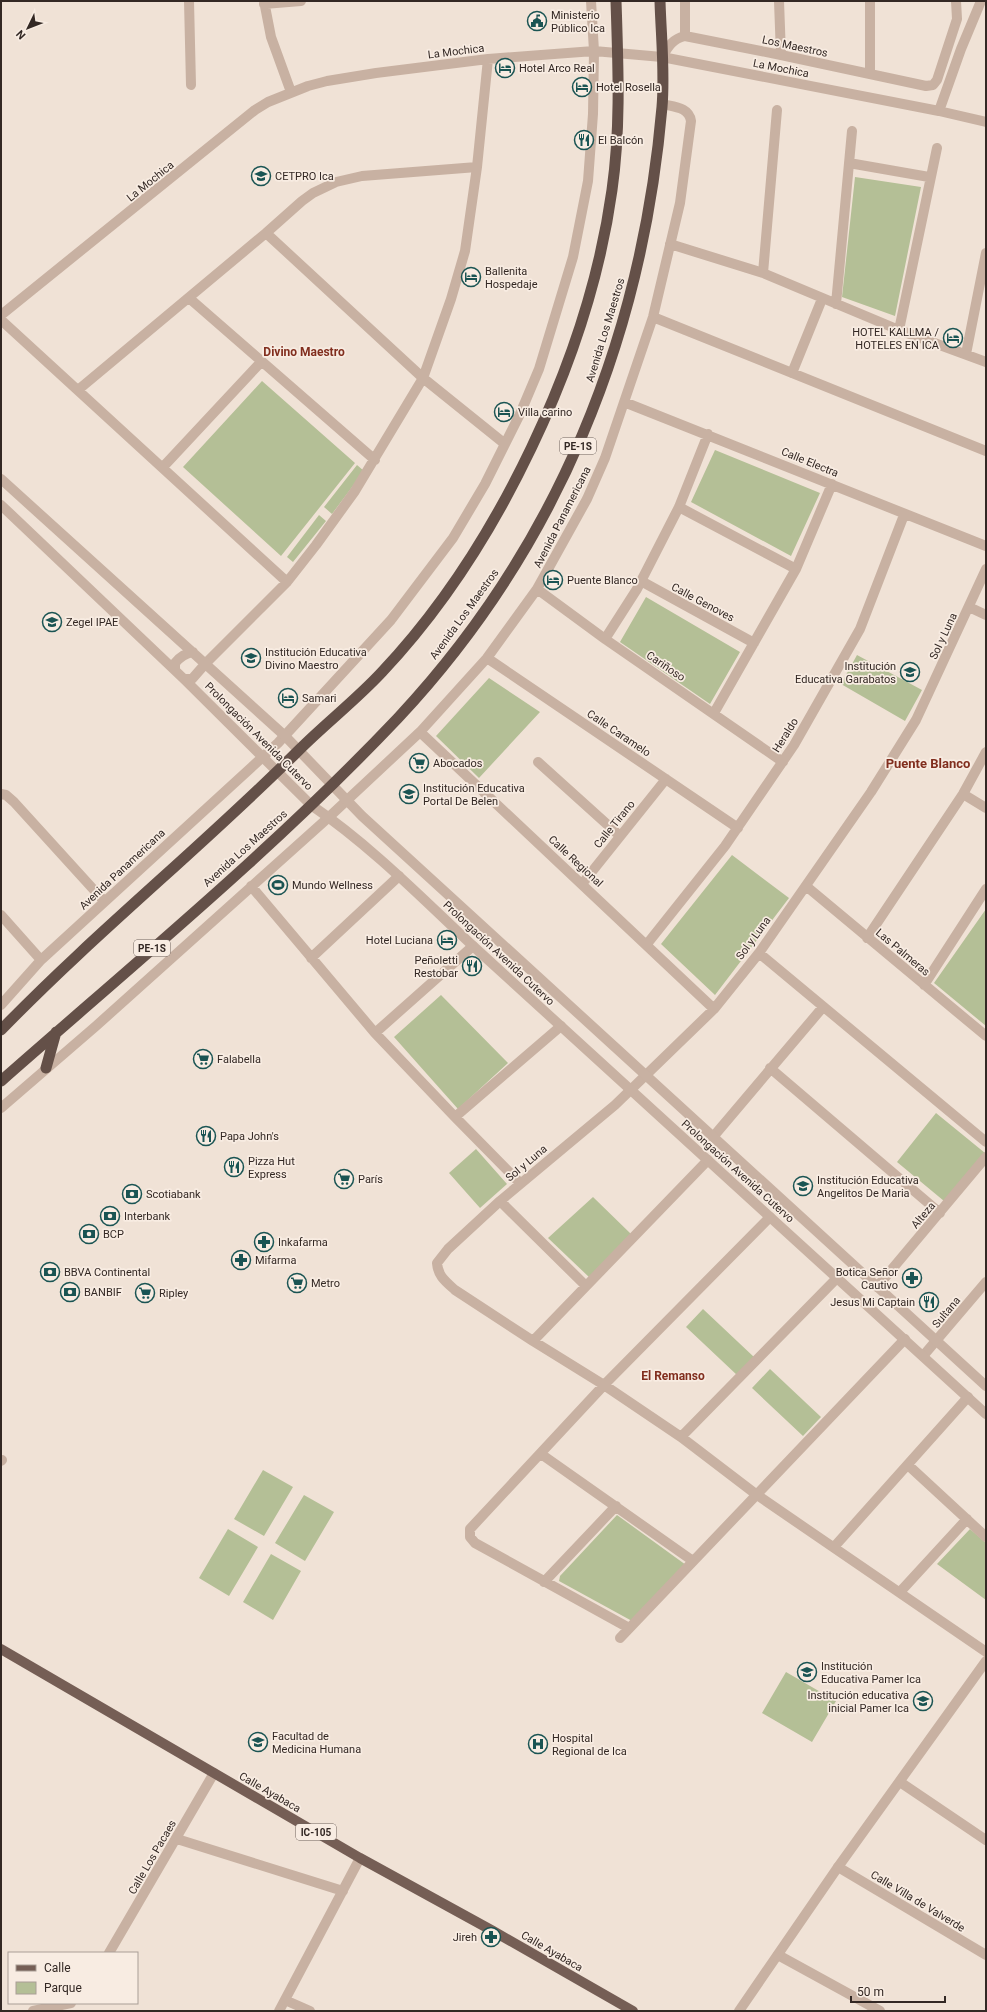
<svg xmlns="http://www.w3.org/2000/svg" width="987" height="2012" viewBox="0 0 987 2012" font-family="Roboto,sans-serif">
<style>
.green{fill:#b4bf96}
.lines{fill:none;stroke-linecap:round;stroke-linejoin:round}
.minor{stroke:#c8b1a2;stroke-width:10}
.tertiary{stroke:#c8b1a2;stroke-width:10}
.primary{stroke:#755e55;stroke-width:10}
.trunk{stroke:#645048;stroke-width:11}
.labels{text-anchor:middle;stroke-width:3.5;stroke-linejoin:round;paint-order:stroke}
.shield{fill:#f8ece2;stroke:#6e635d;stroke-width:1}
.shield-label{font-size:10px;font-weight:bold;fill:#332824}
.poi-label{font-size:11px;fill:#332824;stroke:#f8ece2;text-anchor:start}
.street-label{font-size:11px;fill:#332824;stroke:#f8ece2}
.neighbourhood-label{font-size:12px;font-weight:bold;fill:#812e1e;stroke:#f8ece2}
.quarter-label{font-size:13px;font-weight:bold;fill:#812e1e;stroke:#f8ece2}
</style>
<rect width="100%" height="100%" fill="#f0e2d6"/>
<path class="green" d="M855,177L921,187L895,316L842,297Z
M262,381L355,463L281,556L183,467Z
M715,450L820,493L791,556L691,502Z
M357,465L364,471L332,514L324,507Z
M319,515L326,521L293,562L287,557Z
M646,597L740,652L710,704L620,642Z
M857,655L922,690L905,721L841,684Z
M489,678L540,712L479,778L436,736Z
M732,855L789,898L715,995L661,944Z
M986,909V1026L934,983Z
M441,995L508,1063L458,1109L394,1037Z
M936,1113L985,1153L944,1201L897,1162Z
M476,1149L507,1184L480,1208L449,1173Z
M593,1197L631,1234L590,1278L548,1238Z
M703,1309L755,1358L738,1376L686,1327Z
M770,1369L821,1417L803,1436L752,1388Z
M263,1470L293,1487L264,1536L234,1519Z
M304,1495L334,1512L305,1561L275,1543Z
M617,1515L686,1565L632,1621L559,1581L560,1576Z
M228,1529L258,1547L229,1596L199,1578Z
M970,1529L986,1543V1600L937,1564Z
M271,1554L301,1571L273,1620L243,1602Z
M786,1672L836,1701L812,1742L762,1713Z"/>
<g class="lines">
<path class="minor" d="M189,1L191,85
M264,1L271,37L291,92
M685,1V36
M779,1L781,55
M264,4L301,1
M662,57C668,47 672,39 685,36L781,55L926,86L933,85L937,80L957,19L956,1
M870,74V1
M939,111L961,49L981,1
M849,163L929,177
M266,233L423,378L505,444
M670,244L763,273L899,330L986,362
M763,273L777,110
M189,298L375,460
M836,304L852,131
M1,315L255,110L268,102L308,86L327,81L376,73L488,59L594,51L662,57L939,111L986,122
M653,317L986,451
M1,320L287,582
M899,330L937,148
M966,354L986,253
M792,373L822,299
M78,390L266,233L302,201L313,193L336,182L362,176L477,167
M624,402L986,546
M163,467L261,362
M679,507L796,569
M986,569L916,720L871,792L759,953L714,1009L615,1105L500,1201L448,1249L437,1263C438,1276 445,1281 455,1290L533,1341L604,1385L681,1437L757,1495L986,1652
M641,581L754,643
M537,589L605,639L783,762
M969,607L986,615
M605,639L637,589L679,507L708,434
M487,658L738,828
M206,663L287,582L316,545L355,491L423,378L451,299L465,251L477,167L488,59
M714,713L796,569L832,484
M420,732L714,1009
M538,762L620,836
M1,794L6,795L14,802L104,901
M963,794L986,808
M582,884L666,779
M251,886L375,1033L455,1117L520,1183
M806,886L986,1036
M1,915L41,960
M867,938L963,794L986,752
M647,944L725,846L794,745L860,629L904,515
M759,953L986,1142
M311,958L399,876
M924,985L986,889
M1,1005L41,960L278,743L391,620L453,538L485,484L520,414L539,369L573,257L588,181L593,114L594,51L591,1
M375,1033L473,946
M770,1068L940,1213
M1,1108L96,1026L329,817L420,732L487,658L537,589L587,499L605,458L653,317L680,203L691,121C689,107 674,107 662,104
M455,1117L561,1026
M713,1137L823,1007
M500,1201L586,1286
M877,1287L986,1157
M533,1341L708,1160
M923,1356L986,1282
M681,1437L837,1278
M541,1454L693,1561
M1,1461L2,1460
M908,1465L986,1537
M834,1547L968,1397
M544,1582L616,1506
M900,1592L967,1519
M629,1628L475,1543L470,1537V1529L604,1385L770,1217
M620,1638L905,1339
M900,1782L986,1840
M177,1839L343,1891
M838,1867L986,1955
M109,1953L214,1773
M778,1955L880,2011
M285,2000L310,2011
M33,2011L71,2003
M279,2011L360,1858"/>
<path class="tertiary" d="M1,479L285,736L362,816L986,1386
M1,505L184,679L311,805C370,845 422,898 473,946L986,1414
M175,670V663C181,656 185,654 193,652
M184,679H192L206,663
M739,2011L838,1867L986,1661"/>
<path class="primary" d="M1,1649L360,1858L493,1931L633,2011"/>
<path class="trunk" d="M1,1030C96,932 203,846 299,750C326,723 356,700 382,672C497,550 589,356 612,190C621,127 618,64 616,1
M46,1068L56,1032
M1,1081C135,963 275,848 398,718C557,548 642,338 662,107C665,72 661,36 660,1"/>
</g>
<defs>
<g id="civic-ring" transform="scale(1)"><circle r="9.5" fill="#f8ece2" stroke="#1a5453" stroke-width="1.5"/><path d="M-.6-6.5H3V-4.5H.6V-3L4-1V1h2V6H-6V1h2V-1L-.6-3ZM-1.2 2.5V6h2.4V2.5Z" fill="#1a5453"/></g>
<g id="hotel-ring" transform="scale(1)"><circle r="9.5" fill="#f8ece2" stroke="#1a5453" stroke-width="1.5"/><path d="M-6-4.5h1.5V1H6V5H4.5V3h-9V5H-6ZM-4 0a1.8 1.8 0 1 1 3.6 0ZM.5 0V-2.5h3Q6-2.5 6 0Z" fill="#1a5453"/></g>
<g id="restaurant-ring" transform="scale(1)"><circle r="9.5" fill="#f8ece2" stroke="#1a5453" stroke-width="1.5"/><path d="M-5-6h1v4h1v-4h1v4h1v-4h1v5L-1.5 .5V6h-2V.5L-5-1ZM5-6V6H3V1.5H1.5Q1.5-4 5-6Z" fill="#1a5453"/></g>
<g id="university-ring" transform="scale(1)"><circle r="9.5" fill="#f8ece2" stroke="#1a5453" stroke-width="1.5"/><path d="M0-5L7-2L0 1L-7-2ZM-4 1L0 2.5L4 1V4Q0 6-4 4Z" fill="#1a5453"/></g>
<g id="school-ring" transform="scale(1)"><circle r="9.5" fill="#f8ece2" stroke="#1a5453" stroke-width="1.5"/><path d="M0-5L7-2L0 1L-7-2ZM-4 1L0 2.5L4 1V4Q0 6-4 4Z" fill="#1a5453"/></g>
<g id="supermarket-ring" transform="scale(1)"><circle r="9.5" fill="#f8ece2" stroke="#1a5453" stroke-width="1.5"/><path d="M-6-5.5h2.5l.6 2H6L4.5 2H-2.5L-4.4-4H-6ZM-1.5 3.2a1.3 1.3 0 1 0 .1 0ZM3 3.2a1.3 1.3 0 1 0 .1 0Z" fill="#1a5453"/></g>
<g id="stadium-ring" transform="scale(1)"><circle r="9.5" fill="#f8ece2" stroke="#1a5453" stroke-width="1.5"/><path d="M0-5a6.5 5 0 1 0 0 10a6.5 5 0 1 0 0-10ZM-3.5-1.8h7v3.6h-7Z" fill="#1a5453"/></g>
<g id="bank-ring" transform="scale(1)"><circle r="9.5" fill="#f8ece2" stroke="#1a5453" stroke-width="1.5"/><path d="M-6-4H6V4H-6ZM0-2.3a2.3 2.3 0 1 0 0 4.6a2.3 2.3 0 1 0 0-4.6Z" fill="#1a5453"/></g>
<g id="pharmacy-ring" transform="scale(1)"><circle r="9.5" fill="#f8ece2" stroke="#1a5453" stroke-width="1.5"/><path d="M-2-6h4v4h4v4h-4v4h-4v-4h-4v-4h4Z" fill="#1a5453"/></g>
<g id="hospital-ring" transform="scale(1)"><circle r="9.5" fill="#f8ece2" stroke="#1a5453" stroke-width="1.5"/><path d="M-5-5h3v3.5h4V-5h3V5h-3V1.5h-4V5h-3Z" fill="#1a5453"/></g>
</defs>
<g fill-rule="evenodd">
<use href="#civic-ring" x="537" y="21"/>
<use href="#hotel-ring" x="505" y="68"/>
<use href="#hotel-ring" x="582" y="87"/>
<use href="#restaurant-ring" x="584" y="140"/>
<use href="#university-ring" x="261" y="176"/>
<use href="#hotel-ring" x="471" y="277"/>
<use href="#hotel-ring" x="953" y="338"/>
<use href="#hotel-ring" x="504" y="412"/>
<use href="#hotel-ring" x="553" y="580"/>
<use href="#university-ring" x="52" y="622"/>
<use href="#school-ring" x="251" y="658"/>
<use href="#school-ring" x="910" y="672"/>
<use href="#hotel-ring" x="288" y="698"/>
<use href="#supermarket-ring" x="419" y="763"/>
<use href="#school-ring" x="409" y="794"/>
<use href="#stadium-ring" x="278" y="885"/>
<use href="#hotel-ring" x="447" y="940"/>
<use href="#restaurant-ring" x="472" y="966"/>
<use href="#supermarket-ring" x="203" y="1059"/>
<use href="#restaurant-ring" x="206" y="1136"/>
<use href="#restaurant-ring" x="234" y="1167"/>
<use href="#supermarket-ring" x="344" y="1179"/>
<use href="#school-ring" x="803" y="1186"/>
<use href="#bank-ring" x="132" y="1194"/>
<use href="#bank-ring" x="110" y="1216"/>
<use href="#bank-ring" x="89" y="1234"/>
<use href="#pharmacy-ring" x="264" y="1242"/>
<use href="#pharmacy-ring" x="241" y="1260"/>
<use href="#bank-ring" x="50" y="1272"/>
<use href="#pharmacy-ring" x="912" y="1278"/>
<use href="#supermarket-ring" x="297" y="1283"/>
<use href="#bank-ring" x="70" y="1292"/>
<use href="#supermarket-ring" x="145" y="1293"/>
<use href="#restaurant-ring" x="929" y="1302"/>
<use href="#school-ring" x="807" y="1672"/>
<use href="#school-ring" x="923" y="1701"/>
<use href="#school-ring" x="258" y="1742"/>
<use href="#hospital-ring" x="538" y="1744"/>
<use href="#pharmacy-ring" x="491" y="1937"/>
</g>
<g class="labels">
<g class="shield">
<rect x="560" y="438" width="36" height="16" rx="3"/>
<rect x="134" y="940" width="36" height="16" rx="3"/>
<rect x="296" y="1824" width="40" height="16" rx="3"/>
</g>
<g class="shield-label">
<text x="578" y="450">PE-1S</text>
<text x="152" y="952">PE-1S</text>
<text x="316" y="1836">IC-105</text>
</g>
<g class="poi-label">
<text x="551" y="19">Ministerio<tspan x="551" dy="13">Público Ica</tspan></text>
<text x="519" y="72">Hotel Arco Real</text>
<text x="596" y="91">Hotel Rosella</text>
<text x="598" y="144">El Balcón</text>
<text x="275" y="180">CETPRO Ica</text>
<text x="485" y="275">Ballenita<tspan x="485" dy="13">Hospedaje</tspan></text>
<text x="939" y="336" text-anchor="end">HOTEL KALLMA /<tspan x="939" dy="13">HOTELES EN ICA</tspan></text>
<text x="518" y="416">Villa carino</text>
<text x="567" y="584">Puente Blanco</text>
<text x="66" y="626">Zegel IPAE</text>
<text x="265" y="656">Institución Educativa<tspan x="265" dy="13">Divino Maestro</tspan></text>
<text x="896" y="670" text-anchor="end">Institución<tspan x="896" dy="13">Educativa Garabatos</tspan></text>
<text x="302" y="702">Samari</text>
<text x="433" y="767">Abocados</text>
<text x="423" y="792">Institución Educativa<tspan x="423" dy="13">Portal De Belen</tspan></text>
<text x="292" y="889">Mundo Wellness</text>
<text x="433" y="944" text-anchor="end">Hotel Luciana</text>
<text x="458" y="964" text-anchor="end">Peñoletti<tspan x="458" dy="13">Restobar</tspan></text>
<text x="217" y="1063">Falabella</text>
<text x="220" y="1140">Papa John's</text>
<text x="248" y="1165">Pizza Hut<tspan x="248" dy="13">Express</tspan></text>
<text x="358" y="1183">París</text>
<text x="817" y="1184">Institución Educativa<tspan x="817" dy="13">Angelitos De Maria</tspan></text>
<text x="146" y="1198">Scotiabank</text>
<text x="124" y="1220">Interbank</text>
<text x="103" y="1238">BCP</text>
<text x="278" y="1246">Inkafarma</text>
<text x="255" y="1264">Mifarma</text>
<text x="64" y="1276">BBVA Continental</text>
<text x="898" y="1276" text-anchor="end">Botica Señor<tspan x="898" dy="13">Cautivo</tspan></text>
<text x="311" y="1287">Metro</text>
<text x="84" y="1296">BANBIF</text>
<text x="159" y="1297">Ripley</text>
<text x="915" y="1306" text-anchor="end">Jesus Mi Captain</text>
<text x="821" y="1670">Institución<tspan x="821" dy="13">Educativa Pamer Ica</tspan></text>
<text x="909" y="1699" text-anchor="end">Institución educativa<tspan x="909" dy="13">inicial Pamer Ica</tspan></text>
<text x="272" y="1740">Facultad de<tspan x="272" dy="13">Medicina Humana</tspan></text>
<text x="552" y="1742">Hospital<tspan x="552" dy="13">Regional de Ica</tspan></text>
<text x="477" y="1941" text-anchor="end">Jireh</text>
</g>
<g class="street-label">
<text transform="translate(795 46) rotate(12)" y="4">Los Maestros</text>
<text transform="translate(456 51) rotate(-7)" y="4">La Mochica</text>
<text transform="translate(781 68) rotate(11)" y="4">La Mochica</text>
<text transform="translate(150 181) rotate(-39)" y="4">La Mochica</text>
<text transform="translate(605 330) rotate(-73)" y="4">Avenida Los Maestros</text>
<text transform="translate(810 462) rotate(22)" y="4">Calle Electra</text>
<text transform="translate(562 517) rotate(-63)" y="4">Avenida Panamericana</text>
<text transform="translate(703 602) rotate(28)" y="4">Calle Genoves</text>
<text transform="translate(464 614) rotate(-54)" y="4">Avenida Los Maestros</text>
<text transform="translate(943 636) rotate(-65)" y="4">Sol y Luna</text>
<text transform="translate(666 666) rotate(34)" y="4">Cariñoso</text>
<text transform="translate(619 733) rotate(34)" y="4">Calle Caramelo</text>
<text transform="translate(785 735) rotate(-58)" y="4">Heraldo</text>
<text transform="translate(259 736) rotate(45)" y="4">Prolongación Avenida Cutervo</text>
<text transform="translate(614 824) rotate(-51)" y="4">Calle Tirano</text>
<text transform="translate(245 848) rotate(-42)" y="4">Avenida Los Maestros</text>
<text transform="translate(576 861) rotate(43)" y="4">Calle Regional</text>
<text transform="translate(122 869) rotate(-43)" y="4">Avenida Panamericana</text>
<text transform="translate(753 938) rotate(-54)" y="4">Sol y Luna</text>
<text transform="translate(903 952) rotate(40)" y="4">Las Palmeras</text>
<text transform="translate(499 953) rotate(43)" y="4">Prolongación Avenida Cutervo</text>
<text transform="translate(526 1163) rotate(-40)" y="4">Sol y Luna</text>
<text transform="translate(738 1171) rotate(42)" y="4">Prolongación Avenida Cutervo</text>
<text transform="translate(923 1215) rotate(-50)" y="4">Alteza</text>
<text transform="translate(946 1312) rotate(-50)" y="4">Sultana</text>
<text transform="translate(270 1792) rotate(30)" y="4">Calle Ayabaca</text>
<text transform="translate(152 1857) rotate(-60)" y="4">Calle Los Pacaes</text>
<text transform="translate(918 1901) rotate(31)" y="4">Calle Villa de Valverde</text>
<text transform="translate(552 1951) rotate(30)" y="4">Calle Ayabaca</text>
</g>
<g class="neighbourhood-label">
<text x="304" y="356">Divino Maestro</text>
<text x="673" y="1380">El Remanso</text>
</g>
<g class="quarter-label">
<text x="928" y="768">Puente Blanco</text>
</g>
</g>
<rect width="987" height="2012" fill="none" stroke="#332824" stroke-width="4"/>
<rect x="8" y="1952" width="130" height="52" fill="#f8ece2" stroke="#a99e96"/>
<rect x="16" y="1965" width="20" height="6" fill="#755e55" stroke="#a99e96"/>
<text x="44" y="1972" font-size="12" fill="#332824">Calle</text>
<rect x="16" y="1982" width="20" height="12" fill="#b4bf96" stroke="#a99e96"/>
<text x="44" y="1992" font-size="12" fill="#332824">Parque</text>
<g transform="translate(28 28) rotate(227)" stroke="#f8ece2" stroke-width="3" paint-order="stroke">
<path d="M0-3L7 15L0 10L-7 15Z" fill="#332824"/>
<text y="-6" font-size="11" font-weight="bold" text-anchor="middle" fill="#332824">N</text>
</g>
<path d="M851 1996v6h94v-6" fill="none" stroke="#332824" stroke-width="2"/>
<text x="857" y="1996" font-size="12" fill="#332824" stroke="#f8ece2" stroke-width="3" paint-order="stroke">50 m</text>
</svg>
